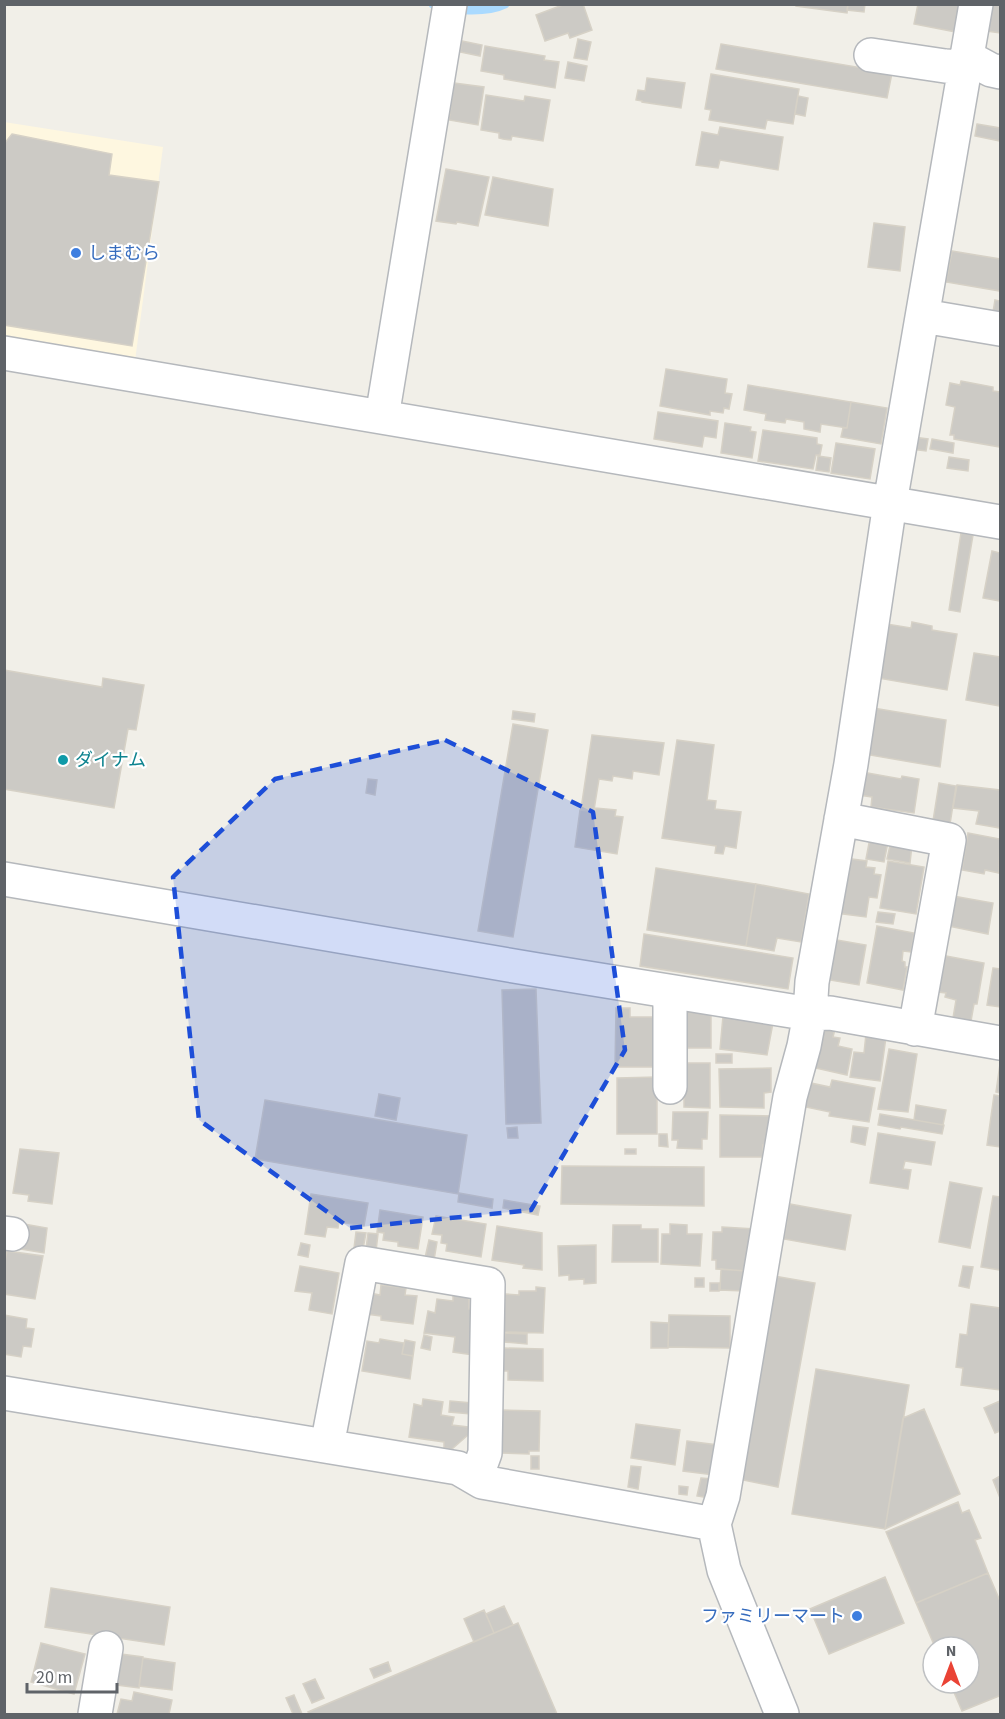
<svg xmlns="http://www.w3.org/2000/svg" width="1005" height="1719" viewBox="0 0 1005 1719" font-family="'Source Sans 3','Noto Sans JP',sans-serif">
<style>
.commercial{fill:#fef7e0}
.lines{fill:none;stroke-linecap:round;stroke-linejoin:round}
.stream{stroke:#aadaff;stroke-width:9}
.building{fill:#cccac5;stroke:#d6d1c6;stroke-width:1.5}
.minor-casing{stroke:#b5b8bc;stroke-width:36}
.minor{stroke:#fff;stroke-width:33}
.marked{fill:#1d4ed8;fill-opacity:0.2;stroke:#1d4ed8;stroke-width:4.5;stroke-dasharray:12 8;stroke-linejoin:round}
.shop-dot{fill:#3f7fe0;stroke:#fff;stroke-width:2}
.culture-dot{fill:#0f9aa8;stroke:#fff;stroke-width:2}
.labels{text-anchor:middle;stroke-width:4.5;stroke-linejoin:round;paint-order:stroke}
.shop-label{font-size:18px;fill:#366cbe;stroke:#fff;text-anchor:start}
.culture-label{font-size:18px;fill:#0d838f;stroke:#fff;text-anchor:start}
</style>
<rect width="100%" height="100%" fill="#f1efe8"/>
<path class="commercial" d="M4,122L163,147L135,361L5,339Z"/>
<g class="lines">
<path class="stream" d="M433,4C452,11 487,13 505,4"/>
</g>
<path class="building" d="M565,4H583L592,30L570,38L568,33L545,41L536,15Z
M796,4H848L847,13L796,6Z
M848,4H865L864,12L847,10Z
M918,4H960L956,32L914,24Z
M991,4H1000V33L987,31Z
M578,39L591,42L587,60L574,58Z
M462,41L482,45L480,56L460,52Z
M721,44L892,73L887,98L716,69Z
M485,46L545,56L544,60L559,62L555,88L504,79V75L481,71Z
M568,62L587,66L584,81L565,78Z
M711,74L799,89L793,124L767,120L765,129L709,120L711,110L705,109Z
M647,78L685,83L681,108L642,102V101L636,100L638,90L645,91Z
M454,83L484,87L478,125L449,120Z
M486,95L524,101L525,96L550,100L543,141L512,136L511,140L503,139L499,138V133L481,130Z
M798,96L808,98L805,116L795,114Z
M977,124L1000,128V141L975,136Z
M720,127L783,137L778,170L720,160L718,168L696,165L702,132L718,135Z
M12,134L112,154L109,175L159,182L132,346L4,325V144Z
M446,169L489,177L478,226L457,222L456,224L436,221Z
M493,177L553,189L548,226L485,215Z
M874,223L905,227L900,271L868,267Z
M952,251L1000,259V291L946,282Z
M995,300L1000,301V313L993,312Z
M666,369L727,379L725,393L732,394L729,409L724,408L723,413L710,411V415L660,406Z
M961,381L993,387V391L1000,392V447L954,439V435H950L955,407L946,405L950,383L960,385Z
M748,385L851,402L847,428L821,424L820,432L804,429V422L786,419L785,423L765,420L766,414L744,410Z
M851,402L887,408L881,444L841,437L843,428H847Z
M658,412L718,421L716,438L704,436L702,447L654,439Z
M725,423L751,427L750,431L756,432L752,458L721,453Z
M763,430L817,438V444L822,445L820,455H816L813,469L758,461Z
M913,437L928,439L926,451L911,449Z
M932,439L954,443L953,453L930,449Z
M836,443L875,449L870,479L831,473Z
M818,456L831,458L829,472L816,470Z
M949,457L969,460L968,471L947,468Z
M961,533L973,535L960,612L949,610Z
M992,551L1000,553V601L983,598Z
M912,622L932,626V630L957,634L947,690L872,677L881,623L911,628Z
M974,653L1000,657V706L966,700Z
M4,670L102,687L103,678L144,685L136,730L128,729L114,808L4,789Z
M873,708L946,720L940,767L864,754Z
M513,711L535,714L534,722L512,719Z
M513,724L548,730L513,937L478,931Z
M592,735L664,743L659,775L633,771L632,779L613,776L612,781L599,779L594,810L581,809Z
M677,740L714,745L707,800L716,801L715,809L741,812L736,848L725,846L723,854L715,853L716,846L662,838Z
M862,772L901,779L902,776L919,779L914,813L871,807L872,797L859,795Z
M368,779L377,780L375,795L366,793Z
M939,783L956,786L950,824L933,821Z
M957,785L1000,790V828L976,824L979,811L953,808Z
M595,808L616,810L615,816L623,817L617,854L575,847L580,810L595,812Z
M968,833L1000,839L999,873L985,870L984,874L962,870Z
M870,838L888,842L884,862L866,859Z
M891,841L912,845L910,863L887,859Z
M844,858L867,861L866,867L875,868L874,874L881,875L877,898L869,897L866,917L836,913Z
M888,861L924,867L916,914L880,908Z
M656,868L756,884L746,946L647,930Z
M756,884L809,894L801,942L777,938L774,951L746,946Z
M953,896L993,903L988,934L948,926Z
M878,912L895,914L893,924L876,922Z
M877,926L914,933L911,952L903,951L902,961L905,962V967H907L903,990L867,983Z
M644,934L793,958L788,989L640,966Z
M831,939L866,945L859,985L824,979Z
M946,956L984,963L977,1004H974L971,1021L953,1018L956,1000L945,997L946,993L938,992Z
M993,968L1000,969V1007L987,1005Z
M536,989L541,1123L506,1124L502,990Z
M616,1008H630V1017H653V1067H615Z
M684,1012L711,1013V1048H683Z
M723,1016L773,1023L767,1055L720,1049Z
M819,1026L835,1029L833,1037L840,1038L838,1046L852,1049L847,1075L811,1067Z
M866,1034L886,1037L880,1081L850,1077L854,1052L864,1053Z
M889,1049L917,1054L908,1112L878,1109Z
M716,1054H732V1063H716Z
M684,1063H710V1108L684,1107Z
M1000,1064V1093L996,1092Z
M771,1068V1092L764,1093V1108L720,1107L719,1069Z
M657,1077V1134H617V1078Z
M832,1080L875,1088L869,1122L829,1116L830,1112L801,1106L806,1082L830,1087Z
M379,1094L400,1098L396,1120L375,1116Z
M994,1095L1000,1096V1147L987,1145Z
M265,1100L467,1135L458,1194L255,1159Z
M916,1105L946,1110L943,1125L914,1120Z
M673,1112H708L707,1139H702V1149L677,1148L678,1140H672Z
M880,1114L944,1125L942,1134L901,1127L900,1129L878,1125Z
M720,1115L772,1116V1145H763V1157H720Z
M853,1126L868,1128L865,1145L851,1142Z
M517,1127L518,1138H508L507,1128Z
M878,1133L935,1142L931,1165L905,1161L903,1169L911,1170L908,1189L870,1183Z
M659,1134H667L668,1147L659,1146Z
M20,1149L59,1153L52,1204L28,1201L29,1195L13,1193Z
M625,1149H636V1154H625Z
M562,1166L704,1167V1206L561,1204Z
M950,1182L982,1188L970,1248L939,1242Z
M459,1193L493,1199L492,1208L458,1202Z
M311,1194L368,1203L364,1226L339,1222L338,1228L327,1227L325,1237L305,1234Z
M993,1196L1000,1197V1270L981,1267Z
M504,1200L540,1206L538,1215L503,1208Z
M790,1204L851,1215L845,1250L784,1239Z
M380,1210L423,1217L418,1249L398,1246V1242L383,1240L384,1233L377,1232Z
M436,1216L486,1224L481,1257L446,1251L447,1244L441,1243L442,1235L432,1234Z
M24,1224L47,1228L44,1253L20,1249Z
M670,1224L687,1225V1234H702L700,1266L661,1264L662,1234H670Z
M613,1225H641V1229H658V1262H612Z
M497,1226L542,1233V1270L523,1268L524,1265L492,1260Z
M722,1227L755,1229L749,1271L716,1269V1260H712L713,1232H722Z
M356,1232L366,1233L363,1249L354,1248Z
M368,1233L378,1234L376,1251L366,1249Z
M429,1240L437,1242L434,1260L425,1258Z
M301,1243L310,1245L308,1257L298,1255Z
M596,1245V1283L584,1284V1279L569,1280V1275L559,1276L558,1246Z
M7,1251L43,1256L35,1299L4,1294V1265Z
M300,1266L339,1273L332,1314L309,1310L312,1293L295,1291Z
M963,1266L973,1267L969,1288L959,1286Z
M721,1269L745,1271L744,1291L720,1290Z
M774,1276L815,1283L778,1487L738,1479Z
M695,1278H704V1287H695Z
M710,1283H719V1291H710Z
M381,1285L406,1288L405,1295L417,1296L413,1324L381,1320V1316L366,1314L369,1293L380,1295Z
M536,1287L545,1288L543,1333L504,1332L505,1294L519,1295V1291H536Z
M453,1292L465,1293L469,1300V1309L474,1310L473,1355L453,1352L455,1337L424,1333L428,1311L435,1313L437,1299L453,1301Z
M971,1304L1000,1308V1390L961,1385L963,1368L956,1367L960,1334L967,1335Z
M4,1315L27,1319L26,1328L34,1329L31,1347L23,1346L21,1357L4,1354Z
M669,1315L730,1316V1348L668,1347Z
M651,1322L669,1323L668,1348H651Z
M505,1333L527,1334V1344L504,1342Z
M424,1335L432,1337L430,1350L421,1348Z
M380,1339L404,1343L402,1354L413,1356L410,1379L362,1371L367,1341L379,1343Z
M405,1340L415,1342L413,1356L402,1354Z
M503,1348L543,1349V1381L508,1380V1371H502Z
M816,1369L909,1385L885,1529L792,1514Z
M423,1399L443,1402L441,1415L454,1417L452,1425L468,1427V1435L452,1449L444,1448V1442L409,1437L414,1404L422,1406Z
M450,1401L472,1403L471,1414L449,1412Z
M1000,1401V1431L995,1433L984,1408Z
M924,1409L960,1494L885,1529L903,1418Z
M502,1410L540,1411L539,1451H529V1454L500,1453Z
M636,1424L680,1430L675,1465L631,1458Z
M687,1441L718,1445L714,1475L683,1471Z
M531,1456H539V1469H531Z
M631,1466L641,1467L638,1489L628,1487Z
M1000,1476V1498L993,1480Z
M701,1478L712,1479L709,1498L697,1496Z
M679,1486L688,1487L687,1495L679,1494Z
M958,1502L962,1513L969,1510L981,1538L975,1540L988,1573L916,1603L886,1532Z
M988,1573L1000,1601V1698L999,1696L962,1711L950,1683H969V1647H935L916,1603Z
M885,1577L904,1623L829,1654L810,1609Z
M51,1588L170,1607L164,1645L45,1627Z
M504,1606L513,1625L494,1633L486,1614Z
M484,1610L494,1633L474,1642L464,1619Z
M518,1623L557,1714H309L308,1712Z
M41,1643L85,1654L74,1694L31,1682Z
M121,1654L143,1657L139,1688L117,1685Z
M143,1658L175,1663L172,1690L139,1686Z
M388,1662L391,1671L374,1678L370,1669Z
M315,1679L324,1698L312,1703L303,1684Z
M134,1692L172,1700L169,1714H117L121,1699L132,1701Z
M294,1695L302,1714H293L286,1698Z"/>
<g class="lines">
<g class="minor-casing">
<path id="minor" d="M871,55L945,66L965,67
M967,57L991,70L1000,72
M923,316L1000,329
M4,353L1000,522
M382,417L450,4
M841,819L949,840L915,1029
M4,879L538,970L810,1014L830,1013L1000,1043
M667,991L670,1005V1087
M4,1233L12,1234
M4,1393L458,1468L482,1482L714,1524
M327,1446L362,1263L488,1284L485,1453L476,1478
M95,1714L106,1648
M782,1714L724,1570L714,1524L723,1496L790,1097L804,1046L810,1014L812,982L851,764L890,503L976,4"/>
</g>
<use href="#minor" class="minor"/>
</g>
<path class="marked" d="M445,740L593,812L625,1050L531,1210L350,1228L199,1120L173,877L275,779Z"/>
<g class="shop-dot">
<circle cx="76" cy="253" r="6"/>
<circle cx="857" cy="1616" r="6"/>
</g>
<circle class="culture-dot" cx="63" cy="760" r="6"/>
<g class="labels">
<g class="shop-label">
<text x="88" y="259">しまむら</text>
<text x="845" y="1622" text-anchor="end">ファミリーマート</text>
</g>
<g class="culture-label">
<text x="75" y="766">ダイナム</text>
</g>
</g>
<rect width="1005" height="1719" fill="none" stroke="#5f6368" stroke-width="12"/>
<g transform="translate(951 1665)"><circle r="28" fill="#ffffff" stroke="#bfc1c3" stroke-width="1.5"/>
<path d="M0-4.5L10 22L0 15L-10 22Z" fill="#ea4335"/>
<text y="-9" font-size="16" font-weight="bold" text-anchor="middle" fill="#5f6368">N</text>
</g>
<path d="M27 1683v9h90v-9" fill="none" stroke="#5f6368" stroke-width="3"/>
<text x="36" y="1683" font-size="18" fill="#5f6368" stroke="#ffffff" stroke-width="4.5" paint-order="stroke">20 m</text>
</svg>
